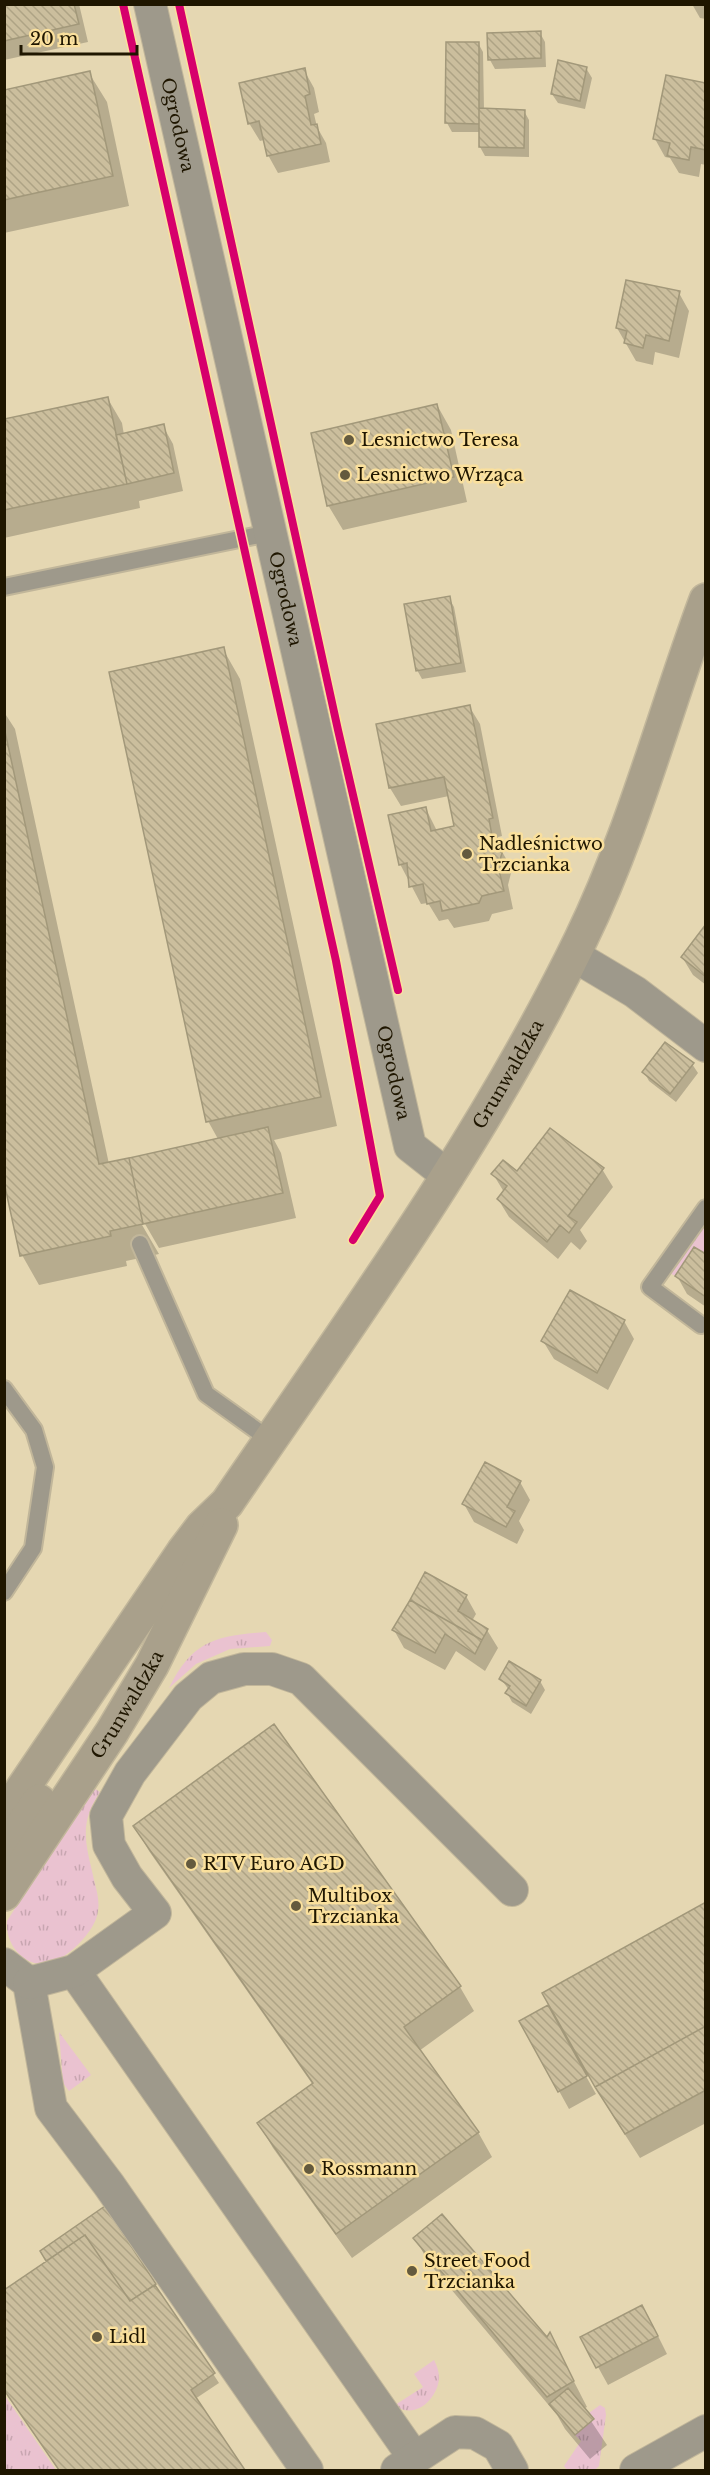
<svg xmlns="http://www.w3.org/2000/svg" width="710" height="2475" viewBox="0 0 710 2475" font-family="'Libre Baskerville',serif">
<style>
.grass{fill:url(#grass-tufts)}
.shadow{fill:#0003}
.building{fill:url(#building-back-hatch);stroke:#a2987a;stroke-width:1.5}
.lines{fill:none;stroke-linecap:round;stroke-linejoin:round}
.lane-casing{stroke:#c1b69a;stroke-width:20}
.street-casing{stroke:#c1b69a;stroke-width:34}
.secondary-casing{stroke:#c1b69a;stroke-width:36}
.lane{stroke:#9e998b;stroke-width:16}
.street{stroke:#9e998b;stroke-width:32}
.secondary{stroke:#a9a08b;stroke-width:33}
.cycleway-casing{stroke:#fae09d;stroke-width:11}
.cycleway{stroke:#d6006c;stroke-width:8}
.poi-dot{fill:#645a3e;stroke:#fae09d;stroke-width:2}
.labels{text-anchor:middle;stroke-width:5;stroke-linejoin:round;paint-order:stroke}
.street-label{font-size:18px;fill:#1f1600;stroke:#fae09d}
.poi-label{font-size:18px;fill:#1f1600;stroke:#fae09d;text-anchor:start}
</style>
<defs>
<pattern id="grass-tufts" width="24" height="20" patternUnits="userSpaceOnUse" patternTransform="scale(1.5)"><rect width="24" height="20" fill="#eac2d0"/><path d="M3 7l-1-3M5 7V3M7 7l1-3M15 17l-1-3M17 17v-4M19 17l1-3" fill="none" stroke="#c8a6b1"/></pattern>
<pattern id="building-back-hatch" width="6" height="6" patternUnits="userSpaceOnUse" patternTransform="scale(1.5)"><rect width="6" height="6" fill="#cbbe9d"/><path d="M-1 5l2 2M0 0l6 6M5-1l2 2" fill="none" stroke="#aea385"/></pattern>
</defs>
<rect width="100%" height="100%" fill="#e5d7b2"/>
<path class="grass" d="M705,1215V1254L694,1247L675,1276L668,1272Z
M266,1632L272,1640L270,1646L230,1649L196,1664L169,1688C193,1640 216,1636 266,1632Z
M92,1787L100,1792C77,1826 87,1847 95,1884C98,1895 100,1905 97,1916C92,1935 61,1966 40,1964C19,1962 5,1940 7,1921Z
M59,2032L91,2075L69,2091L63,2083Z
M434,2360C437,2366 439,2371 439,2378C438,2399 414,2421 395,2405L423,2387L414,2374Z
M4,2396H5L56,2470H5Z
M600,2405L605,2408L606,2415L599,2466L595,2470H567L564,2466L581,2441L575,2435L589,2413Z"/>
<path class="shadow" d="M4,4H79L88,42L4,60Z
M692,4H706V19L700,18Z
M540,33L545,42L546,67L495,69L490,60Z
M478,43L483,52L484,110L524,111L529,120V157L485,156L480,147V132H452L447,123Z
M586,68L592,78L585,109L558,103L552,94Z
M304,70L314,88L319,112L314,114L317,127L326,143L330,162L278,173L268,155L264,140L260,141L249,123Z
M89,73L107,102L129,206L4,233V91Z
M706,85V165L701,164L699,177L679,173L670,158L665,157L655,139Z
M679,293L689,311L679,358L655,352L653,365L636,361L617,328Z
M108,399L122,423L124,435L163,426L173,444L183,491L139,501L140,508L4,538V421Z
M437,405L451,430L467,502L343,530L328,505Z
M449,598L454,607L466,672L422,679L417,670Z
M223,649L240,679L337,1126L274,1140L281,1153L296,1218L159,1248L141,1217L138,1218L159,1254L126,1261L127,1266L39,1285L22,1255L4,1175V712L15,729L109,1164L218,1139L208,1121Z
M469,706L480,724L502,836L498,837L501,850L512,869L508,885L513,909L492,914L489,921L454,928L448,919L439,921L428,903L421,904L400,864L426,809L437,831L456,827L449,796L401,806L390,788L378,725Z
M706,926V985L693,975L682,957Z
M692,1064L698,1073L676,1102L649,1081L644,1072Z
M602,1169L613,1187L580,1230L587,1241L580,1250L571,1242L558,1259L509,1217L498,1199L504,1192L493,1174Z
M706,1256V1307L687,1294L677,1276Z
M624,1321L634,1339L608,1390L554,1359L543,1341Z
M520,1482L530,1500L519,1521L524,1530L517,1544L474,1522L464,1504Z
M466,1596L476,1614L472,1621L487,1630L498,1648L485,1671L456,1651L445,1670L404,1648L394,1630Z
M501,1679L540,1681L545,1690L531,1714L512,1702L507,1693L509,1690Z
M135,1827L460,1987L474,2011L419,2051L478,2132L492,2157L352,2258L273,2148L259,2124L313,2085L149,1851Z
M706,1904V2123L640,2158L613,2116L544,1993Z
M547,2007L596,2094L569,2109L521,2022Z
M105,2208L219,2383L195,2399L244,2470H60L4,2389L48,2262L42,2252Z
M415,2238L547,2339L550,2335L587,2407L583,2409L607,2445L590,2459L565,2429L557,2415L429,2263Z
M652,2324L667,2354L608,2385L582,2338Z"/>
<path class="building" d="M4,4H74L79,24L4,41Z
M541,31V58L488,60L487,33Z
M446,42H479V124L445,123Z
M558,60L587,67L580,101L551,94Z
M305,68L310,94L305,96L311,125L317,124L321,144L267,156L259,121L248,124L239,83Z
M90,71L113,176L4,200V90Z
M666,75L706,83V150L691,147L689,160L667,156L670,143L653,139Z
M479,108L525,110L524,148L479,147Z
M626,280L680,291L669,341L646,335L643,348L624,343L627,331L616,328Z
M108,397L127,484L4,510V419Z
M437,404L454,477L327,506L311,433Z
M164,424L174,473L127,484L116,435Z
M450,596L461,663L416,671L404,604Z
M224,647L321,1097L206,1122L109,672Z
M470,705L493,818L489,819L492,836L503,850L498,866L504,891L482,896L479,903L442,911L440,901L427,904L423,884L409,887L407,863L399,865L388,815L426,807L431,831L454,826L444,777L389,788L376,724Z
M4,727L99,1164L129,1158L143,1224L110,1231L111,1236L20,1256L4,1182Z
M706,924V977L681,957Z
M665,1042L694,1063L670,1094L642,1072Z
M268,1127L283,1193L143,1224L129,1158Z
M550,1128L604,1168L568,1216L577,1222L569,1233L560,1225L547,1242L497,1199L507,1186L491,1174L503,1160L517,1171Z
M694,1247L706,1254V1297L675,1276Z
M570,1290L625,1320L597,1373L541,1341Z
M485,1462L521,1481L507,1507L515,1511L506,1527L462,1504Z
M425,1572L467,1595L458,1611L488,1629L482,1640L410,1600Z
M410,1600L482,1640L475,1654L445,1634L435,1653L392,1630Z
M509,1661L541,1680L526,1706L505,1693L510,1686L499,1679Z
M274,1724L461,1986L404,2027L479,2132L336,2234L257,2123L313,2083L133,1826Z
M706,1902V2026L595,2087L542,1993Z
M548,2005L587,2076L558,2092L519,2021Z
M706,2026V2090L625,2134L595,2087Z
M105,2206L156,2284L130,2301L85,2235L46,2261L40,2251Z
M442,2214L547,2337L550,2332L574,2381L547,2397L413,2238Z
M85,2235L130,2301L155,2285L215,2373L191,2390L245,2470H59L4,2390V2290Z
M642,2305L658,2336L596,2368L580,2337Z
M568,2388L594,2419L575,2435L549,2404Z"/>
<g class="lines">
<g class="lane-casing">
<path id="lane" d="M4,587L269,533
M140,1244L206,1394L270,1440
M701,1325L650,1287L706,1208
M4,1389L34,1430L45,1467L33,1548L4,1592"/>
</g>
<g class="street-casing">
<g id="street">
<path id="s1" d="M150,4L410,1146L448,1176"/>
<path d="M573,955L635,992L706,1046"/>
<path d="M4,1964L29,1983L51,2108L109,2185L307,2470"/>
<path d="M74,1971L415,2459"/>
<path d="M29,1983L74,1971L155,1913L127,1877L109,1845L106,1816L130,1773L188,1697L211,1678L244,1669H272L301,1679L512,1890"/>
<path d="M397,2470L455,2432L475,2433L498,2446L512,2470"/>
<path d="M636,2470L706,2431"/>
</g>
</g>
<g class="secondary-casing">
<g id="secondary">
<path id="s2" d="M4,1816L183,1552L202,1527L227,1503C352,1320 484,1139 581,939C634,830 664,713 706,600"/>
<path d="M4,1852L39,1801"/>
<path id="s3" d="M4,1894L112,1732L152,1665L221,1525"/>
</g>
</g>
<use href="#lane" class="lane"/>
<use href="#street" class="street"/>
<use href="#secondary" class="secondary"/>
<g class="cycleway-casing">
<path id="cycleway" d="M123,4L336,961L380,1196L353,1240
M179,4L338,730L398,990"/>
</g>
<use href="#cycleway" class="cycleway"/>
</g>
<g class="poi-dot">
<circle cx="349" cy="440" r="6"/>
<circle cx="345" cy="475" r="6"/>
<circle cx="467" cy="854" r="6"/>
<circle cx="191" cy="1864" r="6"/>
<circle cx="296" cy="1906" r="6"/>
<circle cx="309" cy="2169" r="6"/>
<circle cx="412" cy="2271" r="6"/>
<circle cx="97" cy="2337" r="6"/>
</g>
<g class="labels">
<g class="street-label">
<text dy="6" stroke="none"><textPath href="#s1" startOffset="124">Ogrodowa</textPath></text>
<text dy="6" stroke="none"><textPath href="#s1" startOffset="610">Ogrodowa</textPath></text>
<text dy="6" stroke="none"><textPath href="#s1" startOffset="1096">Ogrodowa</textPath></text>
<text dy="6" stroke="none"><textPath href="#s2" startOffset="898">Grunwaldzka</textPath></text>
<text dy="6" stroke="none"><textPath href="#s3" startOffset="226">Grunwaldzka</textPath></text>
</g>
<g class="poi-label">
<text x="361" y="446">Lesnictwo Teresa</text>
<text x="357" y="481">Lesnictwo Wrząca</text>
<text x="479" y="850">Nadleśnictwo<tspan x="479" dy="21">Trzcianka</tspan></text>
<text x="203" y="1870">RTV Euro AGD</text>
<text x="308" y="1902">Multibox<tspan x="308" dy="21">Trzcianka</tspan></text>
<text x="321" y="2175">Rossmann</text>
<text x="424" y="2267">Street Food<tspan x="424" dy="21">Trzcianka</tspan></text>
<text x="109" y="2343">Lidl</text>
</g>
</g>
<rect width="710" height="2475" fill="none" stroke="#1f1600" stroke-width="12"/>
<path d="M21 45v9h116v-9" fill="none" stroke="#1f1600" stroke-width="3"/>
<text x="30" y="45" font-size="18" fill="#1f1600" stroke="#fae09d" stroke-width="4.5" paint-order="stroke">20 m</text>
</svg>
